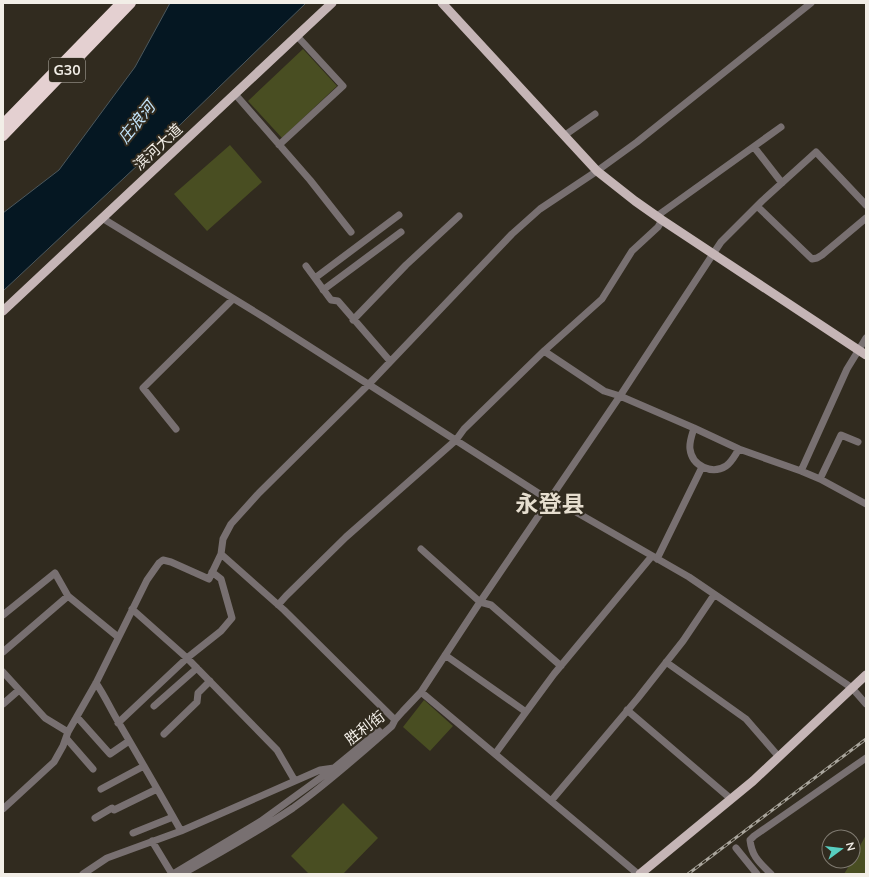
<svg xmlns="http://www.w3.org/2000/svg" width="869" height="877" viewBox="0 0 869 877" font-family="Mulish,'Noto Sans SC',sans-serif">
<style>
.green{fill:#494e22}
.water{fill:#051722;stroke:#4c585d}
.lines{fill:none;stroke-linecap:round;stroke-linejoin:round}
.minor{stroke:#787071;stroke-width:7}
.major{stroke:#c5b5b6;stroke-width:9}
.highway{stroke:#e4d0d1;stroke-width:10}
.rail-casing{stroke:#a9a59c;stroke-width:3}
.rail{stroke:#312b1f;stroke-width:1.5;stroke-dasharray:4.5;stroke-linecap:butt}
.labels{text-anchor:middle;stroke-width:4;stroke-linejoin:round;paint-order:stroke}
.shield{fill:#312b1f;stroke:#b8b4ab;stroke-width:1}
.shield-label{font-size:14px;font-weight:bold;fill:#f2eee7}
.street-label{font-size:15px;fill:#f2eee7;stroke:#312b1f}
.water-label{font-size:16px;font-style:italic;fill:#c3e4fa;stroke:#312b1f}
.town-label{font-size:23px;font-weight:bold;fill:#e6decf;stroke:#312b1f}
</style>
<rect width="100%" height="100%" fill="#312b1f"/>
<path class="green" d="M303,49L337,86L282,138L248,101Z
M230,145L262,182L207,231L174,194Z
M424,700L453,726L430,751L403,727Z
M343,803L378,838L343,874H309L291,856Z
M866,835V874H844L852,861H853V858Z"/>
<path class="water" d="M170,3H306L155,149L3,291V213L59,170L135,67Z"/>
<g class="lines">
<path class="minor" d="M235,94L310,180L351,232
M565,135L595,114
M279,145L343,86L297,36
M754,147L782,183
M757,206L812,259L817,258L822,255L866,218
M657,216L781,127
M102,218L265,318L549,500L569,508L689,577L852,688L866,704
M306,266L331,300L338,301L390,361
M315,278L399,215
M323,290L401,232
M353,320L406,265L459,216
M544,351L604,391L620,396L694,428L739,449L801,471L820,479L866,504
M694,428C692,435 689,442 690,449C692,466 712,475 726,466C732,462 735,455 739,449
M176,429L143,388L233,299
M801,471L847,369L866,338
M820,479L841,435L858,442
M421,549L480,602L491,605L561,666
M221,554L284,610L395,720
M657,559L702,467
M278,605L286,596L346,537L456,440L464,429L544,351L602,299L632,251L658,227L662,220
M132,609L187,658L277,750L295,781
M3,615L55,573L68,596L118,637
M3,652L68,596
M445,655L526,712
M666,662L746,719L779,757
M3,672L45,718L68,732L96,683L147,580L159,563L163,560L171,562L209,579L221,554L223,539L231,524L259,493L369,384L512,234L540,209L597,171L637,142L811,3
M96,683C105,696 111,710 119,723C140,759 161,795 181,831
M421,692L638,874
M3,704L19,690
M154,706L197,668
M627,710L731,799
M77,717L110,754L129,741
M118,723L187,658L221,631L232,618L221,579L212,572
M164,734L197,702L198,693L210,681
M66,738L93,769
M495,754L554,674L652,556
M101,789L144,766
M551,801L638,698L683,641L714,595
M3,809L54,762L63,746L68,732
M95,818L112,808L114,810L157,789
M133,833L173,817
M152,841L172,874
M736,848L757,874
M83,874L107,858L181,831L320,770L334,768
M173,874L261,821L334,768L379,731
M182,874C220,853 257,832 293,808C328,783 360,754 392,726L395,720L403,711L421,692L480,602L620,396L713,254L721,242L762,201L816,152L866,205
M771,874C759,862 752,857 750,840L754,836L866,758"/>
<path class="major" d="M442,3L597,171L635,201L662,220L866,355
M3,311L332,3
M640,874L753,781L866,675"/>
<path class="highway" d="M3,124L121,3
M3,136L131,3"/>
<g class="rail-casing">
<path id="rail" d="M688,874L866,739"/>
</g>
<use href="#rail" class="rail"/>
</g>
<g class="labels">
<rect class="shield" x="49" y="58" width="36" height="24" rx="3"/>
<g class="shield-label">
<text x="67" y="75">G30</text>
</g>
<g class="street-label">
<text transform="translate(158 147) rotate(-43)" y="5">滨河大道</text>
<text transform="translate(365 728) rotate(-37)" y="5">胜利街</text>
</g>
<g class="water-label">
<text transform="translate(136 122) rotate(-51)" y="6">庄浪河</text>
</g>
<g class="town-label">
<text x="550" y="512">永登县</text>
</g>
</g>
<rect width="869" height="877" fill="none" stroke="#f2eee7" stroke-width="8"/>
<g transform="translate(841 849) rotate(75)"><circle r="19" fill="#312b1f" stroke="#7e796f"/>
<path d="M0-3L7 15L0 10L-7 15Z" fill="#58cec0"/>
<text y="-6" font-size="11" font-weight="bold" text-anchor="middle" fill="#f2eee7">N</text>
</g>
</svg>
